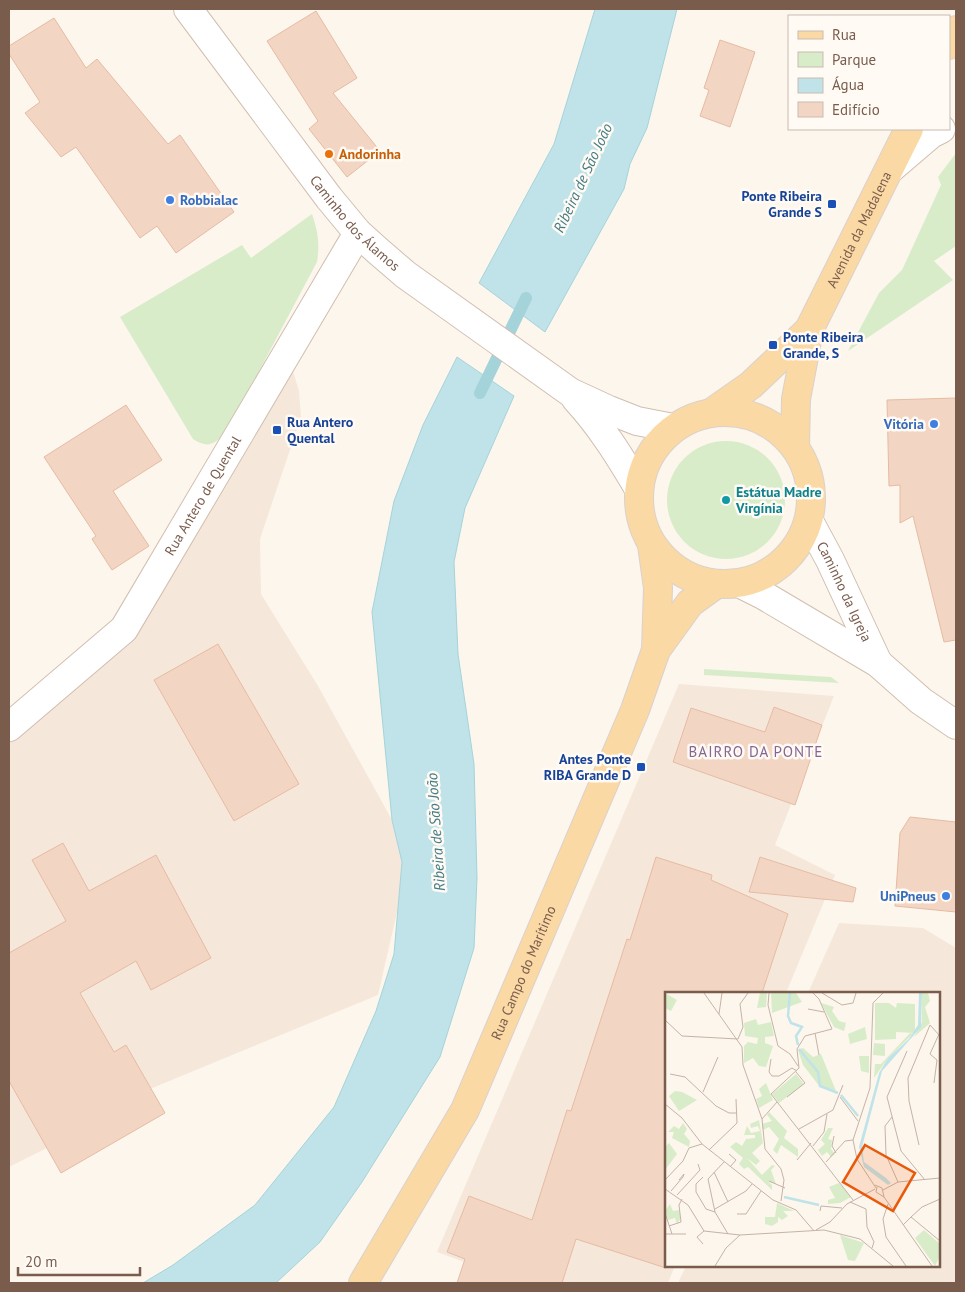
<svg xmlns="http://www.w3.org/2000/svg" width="965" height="1292" viewBox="0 0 965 1292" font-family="'PT Sans',sans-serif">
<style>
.residential{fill:#f5e8da}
.green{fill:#d8ecc9}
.water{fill:#bfe3e8;stroke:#a5d3da}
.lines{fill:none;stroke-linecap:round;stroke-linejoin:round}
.stream{stroke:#a5d3da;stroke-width:12}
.building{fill:#f3d5c3;stroke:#e6bba3}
.minor-casing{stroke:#d1beb0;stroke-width:30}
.major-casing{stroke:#dad1cd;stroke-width:30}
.minor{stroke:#fff;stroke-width:28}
.major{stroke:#fbd9a5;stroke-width:28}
.food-dot{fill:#e8710a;stroke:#fffaf3;stroke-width:2}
.shop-dot{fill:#3f7fe0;stroke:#fffaf3;stroke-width:2}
.transit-dot{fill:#1a4fb4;stroke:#fffaf3;stroke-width:2}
.culture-dot{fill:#0f9aa8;stroke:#fffaf3;stroke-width:2}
.labels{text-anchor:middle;stroke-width:5;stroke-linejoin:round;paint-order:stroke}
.food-label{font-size:14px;font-weight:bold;fill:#c56008;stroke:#fffaf3;text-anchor:start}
.transit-label{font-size:14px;font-weight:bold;fill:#164399;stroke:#fffaf3;text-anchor:end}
.shop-label{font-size:14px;font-weight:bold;fill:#366cbe;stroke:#fffaf3;text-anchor:end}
.street-label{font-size:14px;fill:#7a5c4d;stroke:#fffaf3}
.culture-label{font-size:14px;font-weight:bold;fill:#0d838f;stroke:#fffaf3;text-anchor:start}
.water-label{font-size:15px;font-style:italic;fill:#437c86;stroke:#fffaf3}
.neighbourhood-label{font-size:15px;letter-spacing:1px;fill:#846695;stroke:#fffaf3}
.inset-river{fill:none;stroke:#bfe3e8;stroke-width:2.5}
.inset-road{fill:none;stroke:#c5b3a7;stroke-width:1}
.view{fill:#e8590c;fill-opacity:0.15;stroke:#e8590c;stroke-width:2.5}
.inset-edge{fill:none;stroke:#7a5c4d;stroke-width:2.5}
</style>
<rect width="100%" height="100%" fill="#fdf6ec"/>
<path class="residential" d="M287,352L299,391L301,417L260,539L261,594L318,686L392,820L402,862L398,908L378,995L145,1091L45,1149L9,1167V727L124,629Z
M679,684L834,696L775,845L835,875L786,993H666V1266H675L668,1283H522L437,1252Z
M839,923L923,928L956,948V1283H678L686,1266H939V993H808Z"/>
<path class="green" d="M956,153V246L934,261L953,280L848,351L879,293L902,270L941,185L938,177Z
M312,214C318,232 320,243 317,262L226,433C214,444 208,449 193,439L120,317L242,245L251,258Z
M667 500a59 59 0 1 1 118 0a59 59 0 1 1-118 0Z
M704,669L831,677L839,683L704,675Z"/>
<path class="water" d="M595,9H677L647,128L630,164L624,189L545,332L479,283L554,144Z
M457,357L514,396L465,508L454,562L458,654L474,764L477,878L474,948L440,1057L362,1182L320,1242L276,1283H143L173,1265L255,1205L334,1107L376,1011L394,954L402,862L392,820L372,612L394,501L423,425Z"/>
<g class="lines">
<path class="stream" d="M480,393L526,298"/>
</g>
<path class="building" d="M316,11L357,78L333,93L380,151L347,177L309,129L318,121L267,41Z
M54,18L86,68L97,59L168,144L180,135L234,212L176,253L157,226L140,238L76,147L61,157L25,113L40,102L9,54V46Z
M720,40L755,52L730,127L700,116L709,90L704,88Z
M956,398V640L944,642L913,516L900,523V485L889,486L887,400Z
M126,405L162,460L113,491L149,546L112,570L92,539L96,536L44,457Z
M218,644L299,784L234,821L154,680Z
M774,707L822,725L795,805L673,762L691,708L765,732Z
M910,817L956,822V912L895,906L900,833Z
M63,843L89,891L156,855L211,958L151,990L136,961L80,993L114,1052L126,1045L165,1113L61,1173L9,1081V953L66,921L32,860Z
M656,857L712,875L711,880L788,914L762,993H666V1268L576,1239L562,1283H457L465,1259L447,1252L469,1196L532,1220L567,1110L571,1111L627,939L630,940Z
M760,857L856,888L853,902L749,892Z"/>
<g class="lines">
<g class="minor-casing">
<g id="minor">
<path id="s1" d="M188,9L329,198L358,233L378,251L406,275L570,392L609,410L637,421L673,428"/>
<path d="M890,169L931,134L941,129"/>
<path d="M576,399C601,426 620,457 639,489"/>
<path id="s2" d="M809,521L830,560L878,663"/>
<path d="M741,584L763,595L878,663L921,701L956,725"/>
<path id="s3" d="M9,727L124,629L358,233"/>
</g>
</g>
<g class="major-casing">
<g id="major">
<path d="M949,45L956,30"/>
<circle cx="725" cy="498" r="86"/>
<path id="s4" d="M711,413L751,385L809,330L909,129"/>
<path d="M795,447L796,399L809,330"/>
<path d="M652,545L658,588L656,650"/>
<path id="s5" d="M363,1283L465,1110L635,710L656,650L690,603L715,585"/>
</g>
</g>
<use href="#minor" class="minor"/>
<use href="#major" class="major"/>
</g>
<circle class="food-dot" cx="329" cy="154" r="5"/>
<g class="shop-dot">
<circle cx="170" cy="200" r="5"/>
<circle cx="934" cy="424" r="5"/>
<circle cx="946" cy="896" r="5"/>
</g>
<g class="transit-dot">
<rect x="827" y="199" width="10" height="10" rx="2.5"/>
<rect x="768" y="340" width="10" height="10" rx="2.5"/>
<rect x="272" y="425" width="10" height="10" rx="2.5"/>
<rect x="636" y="762" width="10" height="10" rx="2.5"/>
</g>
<circle class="culture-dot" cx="726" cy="500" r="5"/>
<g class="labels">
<g class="food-label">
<text x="339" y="159">Andorinha</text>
</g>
<g class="transit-label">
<text x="822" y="201">Ponte Ribeira<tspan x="822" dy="16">Grande S</tspan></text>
<text x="783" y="342" text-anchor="start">Ponte Ribeira<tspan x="783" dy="16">Grande, S</tspan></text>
<text x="287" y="427" text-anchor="start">Rua Antero<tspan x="287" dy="16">Quental</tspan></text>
<text x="631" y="764">Antes Ponte<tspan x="631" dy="16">RIBA Grande D</tspan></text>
</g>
<g class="shop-label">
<text x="180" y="205" text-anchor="start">Robbialac</text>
<text x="924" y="429">Vitória</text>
<text x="936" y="901">UniPneus</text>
</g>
<g class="street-label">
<text dy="5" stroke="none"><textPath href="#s1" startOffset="272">Caminho dos Álamos</textPath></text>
<text dy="5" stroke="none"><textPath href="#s4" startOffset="241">Avenida da Madalena</textPath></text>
<text dy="5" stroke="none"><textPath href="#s3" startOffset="306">Rua Antero de Quental</textPath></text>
<text dy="5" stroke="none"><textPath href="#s2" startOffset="79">Caminho da Igreja</textPath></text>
<text dy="5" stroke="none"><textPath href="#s5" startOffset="350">Rua Campo do Marítimo</textPath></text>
</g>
<g class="culture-label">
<text x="736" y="497">Estátua Madre<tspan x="736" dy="16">Virgínia</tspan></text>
</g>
<g class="water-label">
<text transform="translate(583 178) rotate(-65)" y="5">Ribeira de São João</text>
<text transform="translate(436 832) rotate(-94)" y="5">Ribeira de São João</text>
</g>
<g class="neighbourhood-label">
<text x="756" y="757">BAIRRO DA PONTE</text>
</g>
</g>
<g transform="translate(665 992)">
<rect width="275" height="275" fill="#fdf6ec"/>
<path d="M0,1L12,8L6,19L0,16ZM95,1H102L101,15L92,16ZM106,1H131L137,10L107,21ZM257,1H263L265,9L260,15L265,31L249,45L257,30ZM156,11L169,15L167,19L174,29L181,31L179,39L169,35ZM210,11H224L231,16L232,11L250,12V41L231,40V47L210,48ZM91,27L93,33L106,30L109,44L100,45V51L108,54L101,75L94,74L88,66L79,71V54L83,50L92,52L93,46L80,44L79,31ZM200,35L202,47L185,52L183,42ZM245,41L248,42L223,66L209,86L210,72H216ZM209,51L220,52V64L208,63ZM138,56L148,65L156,62L171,99L155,95L138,73L133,58ZM194,64H204V81L196,79ZM131,82L139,92L114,111L107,102ZM101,91L108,108L94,116L91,107L97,104L94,97ZM10,99L17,100L32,108L14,119L4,104ZM104,120L122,139L119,146L133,157V165L116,153L112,162L108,158L114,147L104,135L98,138L97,132L107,129L102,123ZM94,128L98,151L87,161L95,169L91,173L82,166L97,183L107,173L110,174L106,178L111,192L103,190L107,193V198L83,175L79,177L74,172L78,166L65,155L71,150L77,154L81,147L90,146V143H79L82,134L86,141L95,139L93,134L86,136L85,132ZM18,131L22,137L19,142L25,149L24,155L7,146L9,140H3L9,134L14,137ZM163,136H168L163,147L167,148L166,157L170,162L166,165L162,160L157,164L153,158L160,152L156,148ZM4,151L12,162L0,178V155ZM174,191L186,205L175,211L163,212V208L170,206L164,195ZM112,211L129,219H118L123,224L117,228L113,225V230L107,234L100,232V225H110ZM5,212L8,219L14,218L16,226L12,232L10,226L3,228L0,219ZM259,238L275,252V264L270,274L250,246ZM175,243L199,251L190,269L183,268Z" fill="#d8ecc9"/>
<path d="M254,1H257L256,35L217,79L197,155L199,170L221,186L226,191L223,193L199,175L194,155L214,81L223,66L244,47L253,33Z" fill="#bfe3e8"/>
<path class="inset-river" d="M125,1L123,24L126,31L137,35L131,44L133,53M134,57L153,80L155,94L173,101M176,103L193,124M119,205L154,213"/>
<path class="inset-road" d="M39,1L77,55L78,73L97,127L100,157L116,177L119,188L116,209M104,1L103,13L113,54L125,62L133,74M148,1L154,7L167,37L140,44L132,57L134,76L106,102L188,208M157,1L177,13L188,11L191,1M143,17L159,20M54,22L57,1M0,28L17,44L73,47L78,35L75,12L83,1M150,41L154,63M242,59L222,105L236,159L260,188M106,67L104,80L107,84H114L127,76L132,79M5,82L20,85L51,114L64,121H72M269,91L272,68L265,62L274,42M38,100L53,65M122,105L140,91L131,80M175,105L193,129M0,112L17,126L37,152L108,208L131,218L149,239M227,125L220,134L221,163L233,190M97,127L112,110M134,137L168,118L178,93M169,144L167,154L171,161M254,153L244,109L243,86L265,33L275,44M148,154L159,140L162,122M44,158L72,131L71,107M64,162L71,168L65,175M132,168L146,151M59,170L43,187L50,220L63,242M161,170L180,149L188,148M49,180L63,210M38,185L31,192V200L41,217L50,220M0,188L18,169L24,156L37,152M104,189L120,196M210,193L217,196L219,205M212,195L211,200L219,205L267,274M211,196L192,167L188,148L205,96L208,11L218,1M0,197L23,213L39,239L75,243L159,238L195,247L228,274M218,198L233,190L275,186M6,199L18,185L19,182L14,188M12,203L35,178L33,172M185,210L201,217L202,235L209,250L207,256M223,212L218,227L221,245L241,274M50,217L81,199L87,192M155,219L156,214L177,216M0,221L7,242M72,222H81L96,199M246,225L257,215L275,207M238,233L246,225L275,249M4,234L16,230L14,213L17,207M151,238L165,230L182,212L210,197M0,242H21M38,252L32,245L39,239M50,274L61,256L75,243"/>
<path class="view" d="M200,153L250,181L228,219L178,190Z"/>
<rect width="275" height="275" class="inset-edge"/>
</g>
<rect width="965" height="1292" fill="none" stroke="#7a5c4d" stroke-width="20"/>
<rect x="788" y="15" width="162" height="115" fill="#fffaf3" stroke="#cabbb1"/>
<rect x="798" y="31" width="25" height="8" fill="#fbd9a5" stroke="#cabbb1"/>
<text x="832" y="40" font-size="15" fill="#7a5c4d">Rua</text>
<rect x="798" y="52" width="25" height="15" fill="#d8ecc9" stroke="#cabbb1"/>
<text x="832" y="65" font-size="15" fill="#7a5c4d">Parque</text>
<rect x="798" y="78" width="25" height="15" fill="#bfe3e8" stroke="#cabbb1"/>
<text x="832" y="90" font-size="15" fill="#7a5c4d">Água</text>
<rect x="798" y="102" width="25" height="15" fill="#f3d5c3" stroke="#cabbb1"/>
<text x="832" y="115" font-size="15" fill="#7a5c4d">Edifício</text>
<path d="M18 1267v8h122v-8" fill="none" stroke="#7a5c4d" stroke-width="2.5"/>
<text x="25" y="1267" font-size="15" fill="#7a5c4d" stroke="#fffaf3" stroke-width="4" paint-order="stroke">20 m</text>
</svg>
